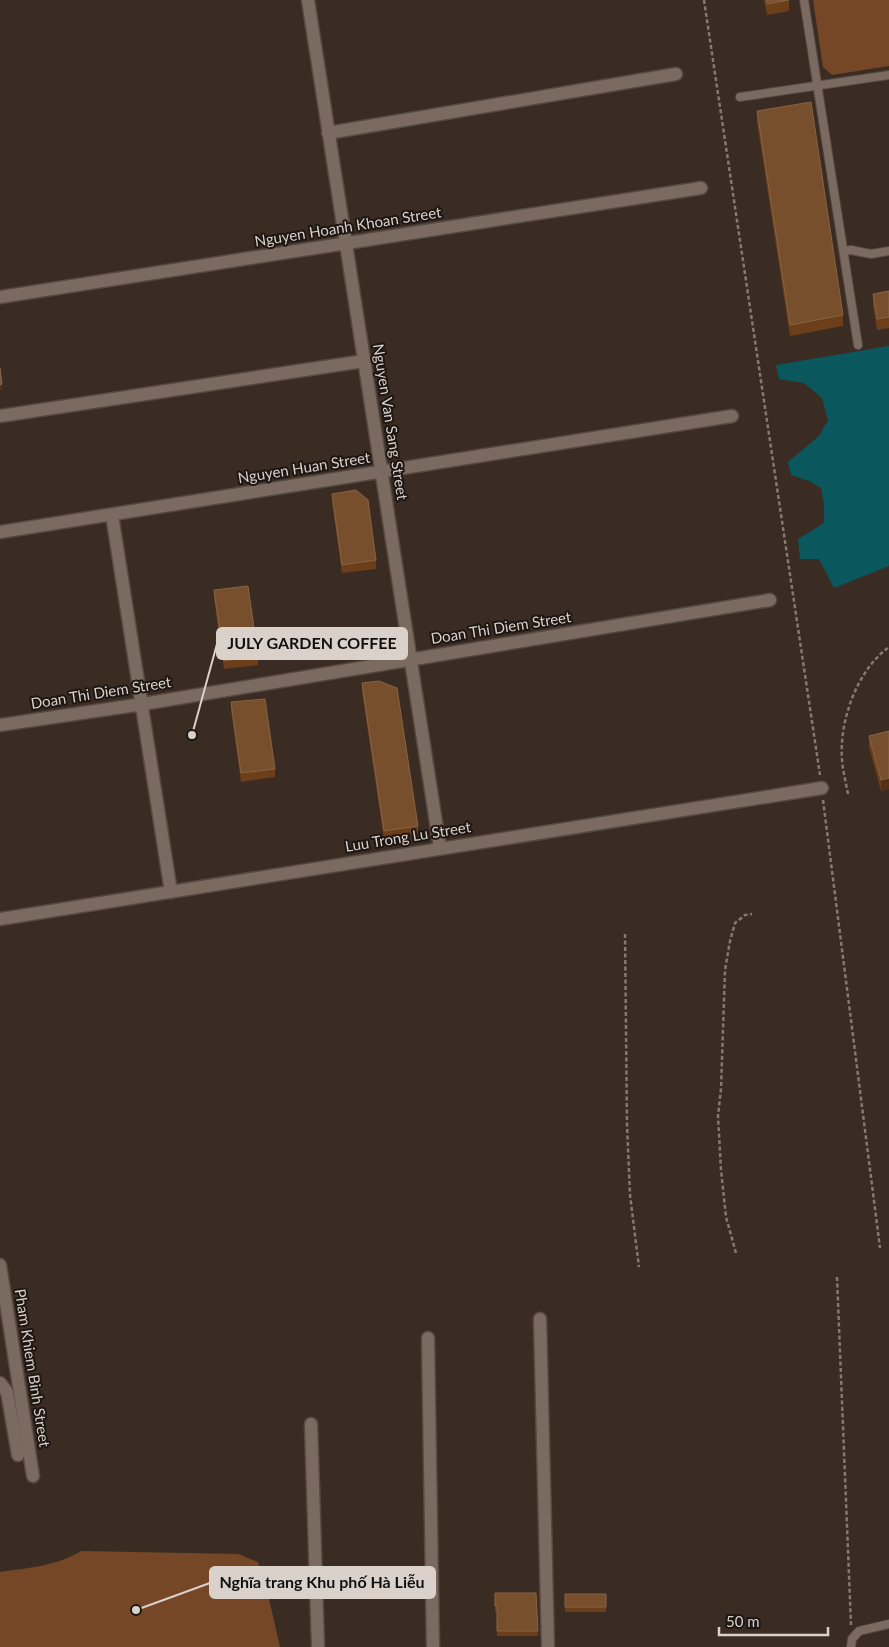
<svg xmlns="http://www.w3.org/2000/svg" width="889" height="1647" viewBox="0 0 889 1647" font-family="Lato,sans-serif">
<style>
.green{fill:#754726}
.water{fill:#0a575e}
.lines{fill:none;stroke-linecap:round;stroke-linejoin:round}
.service-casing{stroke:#554941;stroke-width:10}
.minor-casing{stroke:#554941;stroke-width:15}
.tertiary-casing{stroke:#554941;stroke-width:15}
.path{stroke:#857971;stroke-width:2.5;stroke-dasharray:4 2.5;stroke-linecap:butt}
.service{stroke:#7b6a5f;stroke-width:8}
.minor{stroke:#7b6a5f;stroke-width:12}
.tertiary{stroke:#7b6a5f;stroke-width:12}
.wall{fill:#6c3f1a}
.shaded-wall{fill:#543116}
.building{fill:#784f2d;stroke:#876346}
.labels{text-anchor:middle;stroke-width:4;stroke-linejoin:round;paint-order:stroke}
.street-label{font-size:15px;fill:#dad1cb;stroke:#1d1612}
.leader{fill:none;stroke:#dad1cb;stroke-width:2}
.callout-dot{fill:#dad1cb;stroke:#1d1612;stroke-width:2}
.callout{fill:#dad1cb;stroke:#dad1cb;stroke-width:2}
.callout-label{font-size:16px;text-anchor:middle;font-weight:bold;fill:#111}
</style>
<rect width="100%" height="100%" fill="#3b2c23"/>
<path class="green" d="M813,0H889V66L832,75L823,67Z
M81,1551L238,1554L258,1562L267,1590L280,1647H0V1572C27,1568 57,1566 81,1551Z"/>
<path class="water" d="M889,346V566L834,588L819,559H800L798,539L824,523V505L821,488L809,481L791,475L788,462L819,436L828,420L822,398L804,383L779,379L776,365Z"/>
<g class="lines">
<g class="service-casing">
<path id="service" d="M804,0L858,345
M740,97L889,75
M844,251L851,250L871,254L889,251
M851,1647L852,1639L859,1631L889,1624"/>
</g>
<g class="minor-casing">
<path id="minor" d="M308,0L440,848
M328,133L676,74
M0,297L701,188
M0,416L364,361
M112,515L171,892
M0,532L732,416
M0,725L143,704L770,600
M0,919L822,788
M540,1319L548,1647
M428,1338L433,1647
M0,1383L7,1392L18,1455
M311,1424L318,1647"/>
</g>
<g class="tertiary-casing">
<path id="tertiary" d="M0,1265L33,1476"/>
</g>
<path class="path" d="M704,0L820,775
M848,794C846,783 843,772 842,760C839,721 857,670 889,647
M823,800L880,1248
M625,934L627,1124L630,1195L639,1267
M736,1253L726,1217L721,1170L718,1116L721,1089L725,970L730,941L735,923L745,915L752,914
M837,1277L851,1625"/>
<use href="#service" class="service"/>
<use href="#minor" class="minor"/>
<use href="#tertiary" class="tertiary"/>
</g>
<path class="wall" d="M764,0H789V11L767,15Z
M757,111L843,315V326L790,336L757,122Z
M889,291V328L877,330L873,305V294Z
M332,494L376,560V569L342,573L332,502Z
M214,590L258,656V665L224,669L214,598Z
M362,683L418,826V834L384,839L362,692Z
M231,702L275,769V777L241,782L231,710Z
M889,731V789L881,791L869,747V736Z
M495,1593H536L538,1636H497V1612H495Z
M565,1594H606V1612H565Z"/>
<path class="shaded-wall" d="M2,384V390H0V385Z
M889,778V789L881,791V780Z"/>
<path class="building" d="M766,0H789L767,4Z
M811,102L843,315L790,325L757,111Z
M889,291V317L877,319L873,294Z
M0,368L2,384L0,385Z
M356,490L368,500L376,560L342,565L332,494Z
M248,586L258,656L224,661L214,590Z
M379,681L397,688L418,826L384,831L362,683Z
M265,699L275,769L241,773L231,702Z
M889,731V778L881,780L869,736Z
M495,1593H536L538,1631H497V1606H495Z
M565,1594H606V1607H565Z"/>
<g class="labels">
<g class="street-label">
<text transform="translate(348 227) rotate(-9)" y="5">Nguyen Hoanh Khoan Street</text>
<text transform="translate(390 422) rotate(81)" y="5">Nguyen Van Sang Street</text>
<text transform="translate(304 468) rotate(-9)" y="5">Nguyen Huan Street</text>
<text transform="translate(501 628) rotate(-9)" y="5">Doan Thi Diem Street</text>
<text transform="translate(101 693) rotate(-9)" y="5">Doan Thi Diem Street</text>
<text transform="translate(408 837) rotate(-9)" y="5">Luu Trong Lu Street</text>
<text transform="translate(32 1368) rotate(81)" y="5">Pham Khiem Binh Street</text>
</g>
</g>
<path class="leader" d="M192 735L217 644M136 1610L210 1583"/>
<g class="callout-dot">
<circle cx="192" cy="735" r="5"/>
<circle cx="136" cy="1610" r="5"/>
</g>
<g class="callout">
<rect x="217" y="628" width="190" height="31" rx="5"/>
<rect x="210" y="1567" width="225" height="31" rx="5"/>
</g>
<g class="callout-label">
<text x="312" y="649">JULY GARDEN COFFEE</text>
<text x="322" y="1588">Nghĩa trang Khu phố Hà Liễu</text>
</g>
<path d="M719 1627v8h109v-8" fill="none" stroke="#dad1cb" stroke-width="2.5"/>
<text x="726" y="1627" font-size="15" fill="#dad1cb" stroke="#1d1612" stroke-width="4" paint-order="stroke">50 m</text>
</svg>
